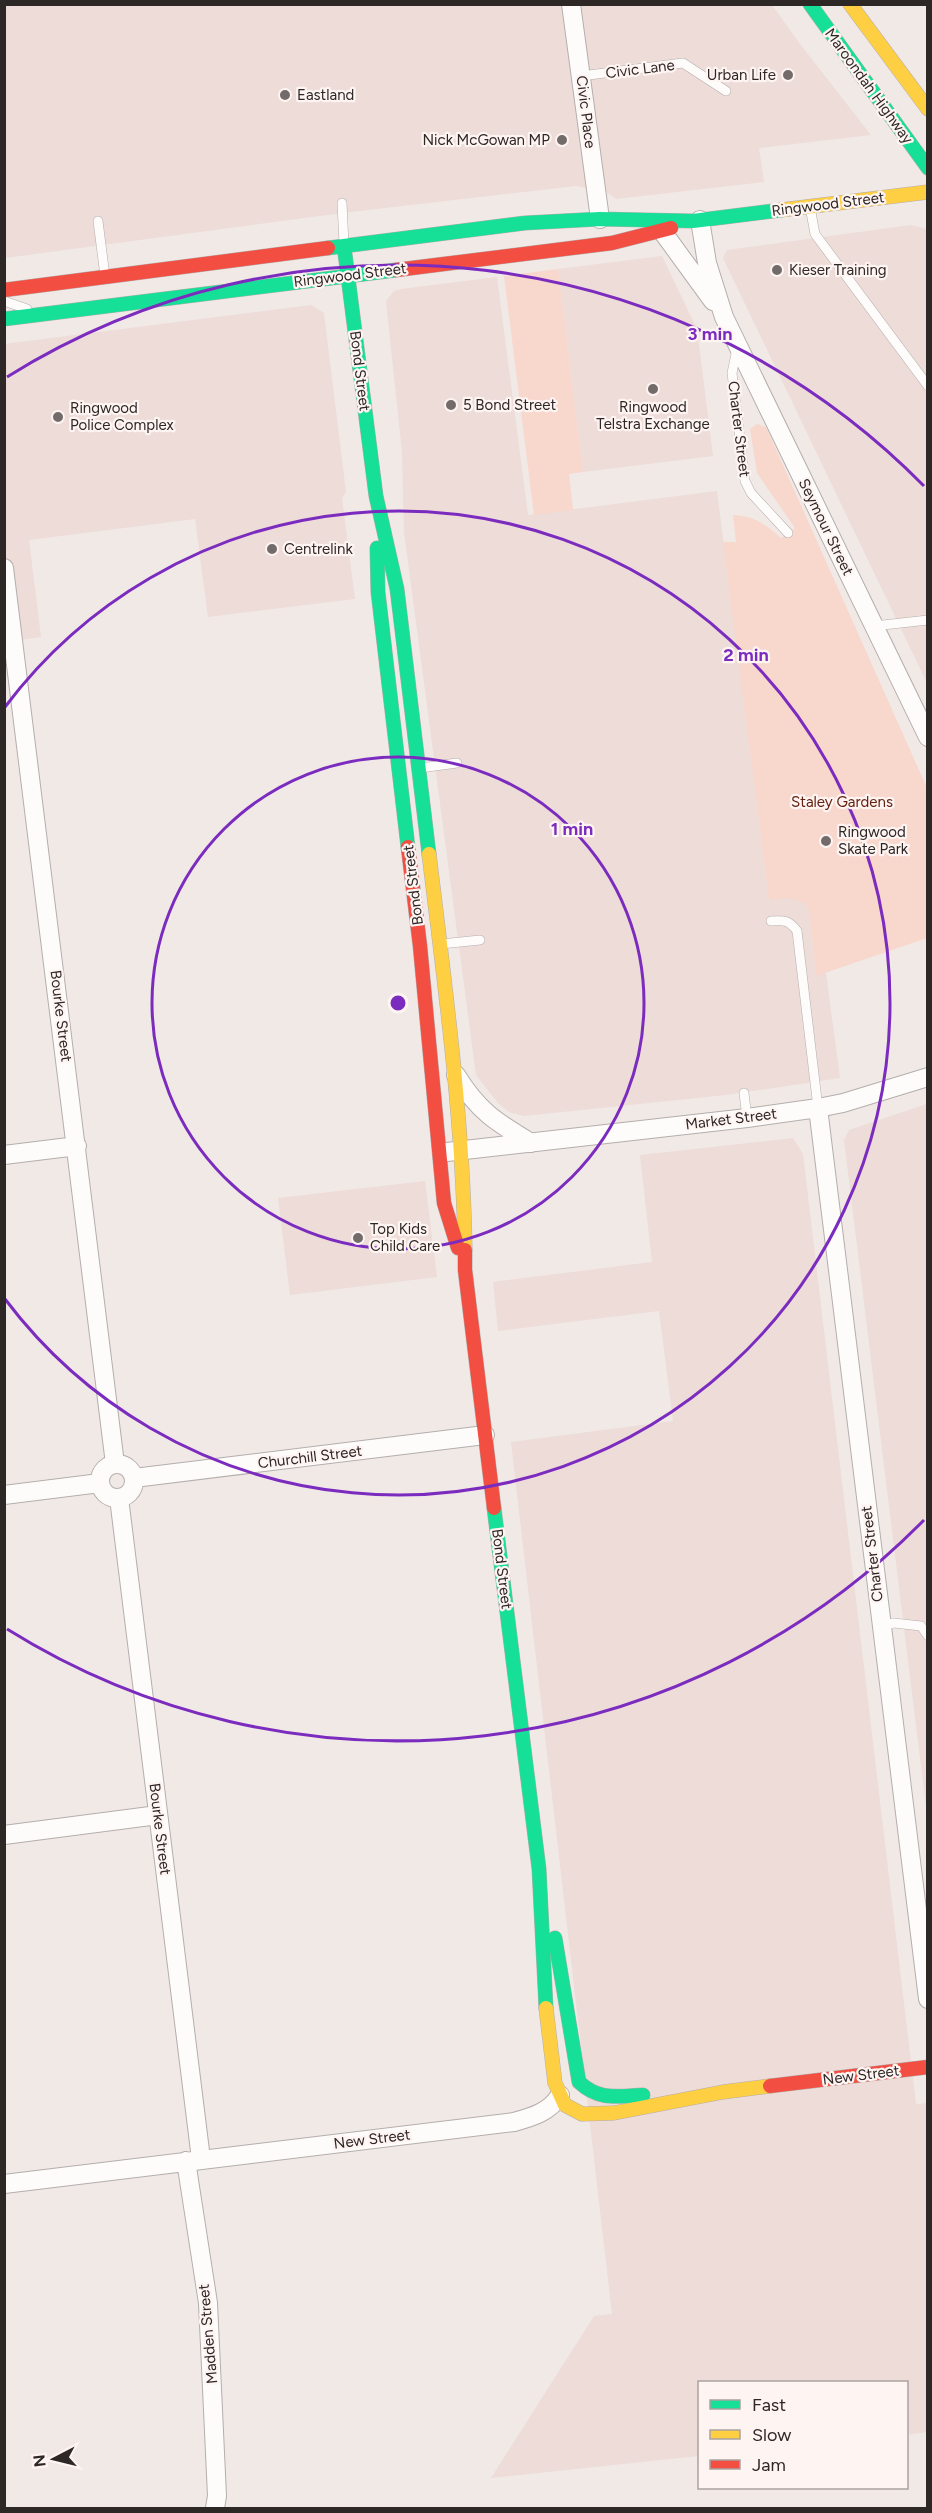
<svg xmlns="http://www.w3.org/2000/svg" width="932" height="2513" viewBox="0 0 932 2513" font-family="Figtree,sans-serif">
<style>
.built{fill:#eddcd8}
.green{fill:#f8d7cd}
.lines{fill:none;stroke-linecap:round;stroke-linejoin:round}
.lane-casing{stroke:#b4aeac;stroke-width:10}
.street-casing{stroke:#b4aeac;stroke-width:20}
.fast-casing{stroke:#b4aeac;stroke-width:15}
.slow-casing{stroke:#b4aeac;stroke-width:15}
.jam-casing{stroke:#b4aeac;stroke-width:15}
.lane{stroke:#fdfcfb;stroke-width:9}
.street{stroke:#fdfcfb;stroke-width:18}
.fast{stroke:#16e098;stroke-width:14}
.slow{stroke:#ffcf43;stroke-width:14}
.jam{stroke:#f24e42;stroke-width:14}
.ring{fill:none;stroke:#7b2cbf;stroke-width:3}
.poi-dot{fill:#726b69;stroke:#fef4f2;stroke-width:2}
.labels{text-anchor:middle;stroke-width:4.5;stroke-linejoin:round;paint-order:stroke}
.street-label{font-size:15px;fill:#2d2726;stroke:#fef4f2}
.poi-label{font-size:15px;fill:#2d2726;stroke:#fef4f2;text-anchor:start}
.park-label{font-size:15px;fill:#65200f;stroke:#fef4f2}
.centre{fill:#7b2cbf;stroke:#fef4f2;stroke-width:3}
.ring-label{font-size:18px;text-anchor:middle;font-weight:bold;fill:#7b2cbf;stroke:#fef4f2;stroke-width:4.5;stroke-linejoin:round;paint-order:stroke}
</style>
<rect width="100%" height="100%" fill="#f1e9e6"/>
<path class="built" d="M4,5H772L800,44L871,135L759,148L764,182L616,199L606,192L576,186L342,213L5,258Z
M911,225L927,229V683L723,258L727,250Z
M662,256L697,329L713,456L583,472L558,269Z
M497,277L528,515L717,491L769,900L790,898L800,900L806,904L810,914L816,975L826,973L840,1078L726,1095L524,1116L509,1112L498,1103L476,1075L404,532L402,452L386,301L394,291L401,289Z
M311,305L324,313L346,492L342,498L355,599L208,617L195,519L29,540L41,637L5,642L4,344Z
M927,1104V1815L844,1140L849,1130Z
M793,1138L803,1154L916,2104L927,2103V2432L907,2435L906,2382H700L699,2456L491,2478L594,2316L612,2314L511,1442L673,1421L659,1311L498,1331L493,1282L652,1262L640,1155Z
M425,1181L437,1277L290,1295L278,1198Z"/>
<path class="green" d="M558,269L583,472L569,474L573,510L534,515L504,276Z
M757,424L766,427L927,788V938L816,976L810,914L806,904L790,898L769,900L723,542H736L733,515C754,516 766,524 781,538L795,528L757,473L750,429Z"/>
<g class="lines">
<g class="lane-casing">
<path id="lane" d="M581,76L683,63L726,91
M342,203L344,244
M810,207L815,234L928,386
M98,221L105,276
M4,301L27,309
M737,349L732,373L745,481L751,493L788,533
M874,626L928,620
M420,768L457,763
M771,921C784,920 789,920 797,931L818,1108
M441,944L480,940
M744,1093L747,1118
M881,1626L894,1623L921,1626L928,1636"/>
</g>
<g class="street-casing">
<path id="street" d="M571,4L600,219
M700,220L707,263L724,317L928,737
M662,231L713,301
M4,568L115,1464
M456,1075C478,1111 496,1122 531,1143
M818,1108L928,1999
M447,1152L747,1118L818,1108L843,1103L928,1077
M4,1155L77,1146
M100 1481a17 17 0 1 1 34 0a17 17 0 1 1-34 0Z
M134,1478L485,1435
M4,1495L100,1483
M119,1498L201,2159
M4,1835L158,1815
M186,2161L208,2303L217,2496L215,2508
M4,2184L514,2122C532,2117 550,2112 560,2095"/>
</g>
<g class="fast-casing">
<path id="fast" d="M810,4L928,168
M344,246L376,496L397,589L429,854
M328,248L525,223L600,219L693,221L781,210
M4,319L396,270
M377,548L378,592L408,847
M494,1508L539,1869L546,2008
M555,1938L579,2082C599,2101 617,2096 643,2095"/>
</g>
<g class="slow-casing">
<path id="slow" d="M850,4L928,109
M781,210L928,192
M429,854C445,986 463,1118 465,1250
M546,2008L555,2083L565,2105L582,2114L614,2113L723,2092L770,2086"/>
</g>
<g class="jam-casing">
<path id="jam" d="M396,270L612,243L671,228
M4,290L328,248
M408,847L420,946L444,1203L458,1248
M465,1250V1270L494,1508
M770,2086L928,2067"/>
</g>
<use href="#lane" class="lane"/>
<use href="#street" class="street"/>
<use href="#fast" class="fast"/>
<use href="#slow" class="slow"/>
<use href="#jam" class="jam"/>
</g>
<g class="ring">
<circle cx="398" cy="1003" r="246"/>
<path d="M5 707A492 492 0 1 1 5 1299"/>
<path d="M924 1520A738 738 0 0 1 7 1629M7 377A738 738 0 0 1 924 486"/>
</g>
<g class="poi-dot">
<circle cx="788" cy="75" r="6"/>
<circle cx="285" cy="95" r="6"/>
<circle cx="562" cy="140" r="6"/>
<circle cx="777" cy="270" r="6"/>
<circle cx="653" cy="389" r="6"/>
<circle cx="451" cy="405" r="6"/>
<circle cx="58" cy="417" r="6"/>
<circle cx="272" cy="549" r="6"/>
<circle cx="826" cy="841" r="6"/>
<circle cx="358" cy="1238" r="6"/>
</g>
<g class="labels">
<g class="street-label">
<text transform="translate(640 69) rotate(-7)" y="5">Civic Lane</text>
<text transform="translate(869 86) rotate(54)" y="5">Maroondah Highway</text>
<text transform="translate(586 112) rotate(83)" y="5">Civic Place</text>
<text transform="translate(828 204) rotate(-7)" y="5">Ringwood Street</text>
<text transform="translate(350 275) rotate(-7)" y="5">Ringwood Street</text>
<text transform="translate(360 371) rotate(83)" y="5">Bond Street</text>
<text transform="translate(739 429) rotate(83)" y="5">Charter Street</text>
<text transform="translate(826 527) rotate(64)" y="5">Seymour Street</text>
<text transform="translate(413 885) rotate(-97)" y="5">Bond Street</text>
<text transform="translate(61 1016) rotate(83)" y="5">Bourke Street</text>
<text transform="translate(731 1119) rotate(-7)" y="5">Market Street</text>
<text transform="translate(310 1457) rotate(-7)" y="5">Churchill Street</text>
<text transform="translate(872 1554) rotate(-97)" y="5">Charter Street</text>
<text transform="translate(502 1569) rotate(83)" y="5">Bond Street</text>
<text transform="translate(160 1829) rotate(83)" y="5">Bourke Street</text>
<text transform="translate(861 2075) rotate(-7)" y="5">New Street</text>
<text transform="translate(372 2139) rotate(-7)" y="5">New Street</text>
<text transform="translate(208 2334) rotate(-95)" y="5">Madden Street</text>
</g>
<g class="poi-label">
<text x="776" y="80" text-anchor="end">Urban Life</text>
<text x="297" y="100">Eastland</text>
<text x="550" y="145" text-anchor="end">Nick McGowan MP</text>
<text x="789" y="275">Kieser Training</text>
<text x="463" y="410">5 Bond Street</text>
<text x="653" y="412" text-anchor="middle">Ringwood<tspan x="653" dy="17">Telstra Exchange</tspan></text>
<text x="70" y="413">Ringwood<tspan x="70" dy="17">Police Complex</tspan></text>
<text x="284" y="554">Centrelink</text>
<text x="838" y="837">Ringwood<tspan x="838" dy="17">Skate Park</tspan></text>
<text x="370" y="1234">Top Kids<tspan x="370" dy="17">Child Care</tspan></text>
</g>
<g class="park-label">
<text x="842" y="807">Staley Gardens</text>
</g>
</g>
<circle cx="398" cy="1003" r="9" class="centre"/>
<g class="ring-label">
<text x="710" y="340">3 min</text>
<text x="746" y="661">2 min</text>
<text x="572" y="835">1 min</text>
</g>
<rect width="932" height="2513" fill="none" stroke="#2d2726" stroke-width="12"/>
<rect x="698" y="2381" width="210" height="108" fill="#fef4f2" stroke="#aaa2a0" stroke-width="1.5"/>
<rect x="710" y="2400" width="30" height="9" fill="#16e098" stroke="#aaa2a0" stroke-width="1.5"/>
<text x="752" y="2411" font-size="18" fill="#2d2726">Fast</text>
<rect x="710" y="2430" width="30" height="9" fill="#ffcf43" stroke="#aaa2a0" stroke-width="1.5"/>
<text x="752" y="2441" font-size="18" fill="#2d2726">Slow</text>
<rect x="710" y="2460" width="30" height="9" fill="#f24e42" stroke="#aaa2a0" stroke-width="1.5"/>
<text x="752" y="2471" font-size="18" fill="#2d2726">Jam</text>
<g transform="translate(54 2459) rotate(263)" stroke="#fef4f2" stroke-width="4.5" paint-order="stroke">
<path d="M0-4.5L10 22L0 15L-10 22Z" fill="#2d2726"/>
<text y="-9" font-size="16" font-weight="bold" text-anchor="middle" fill="#2d2726">N</text>
</g>
</svg>
